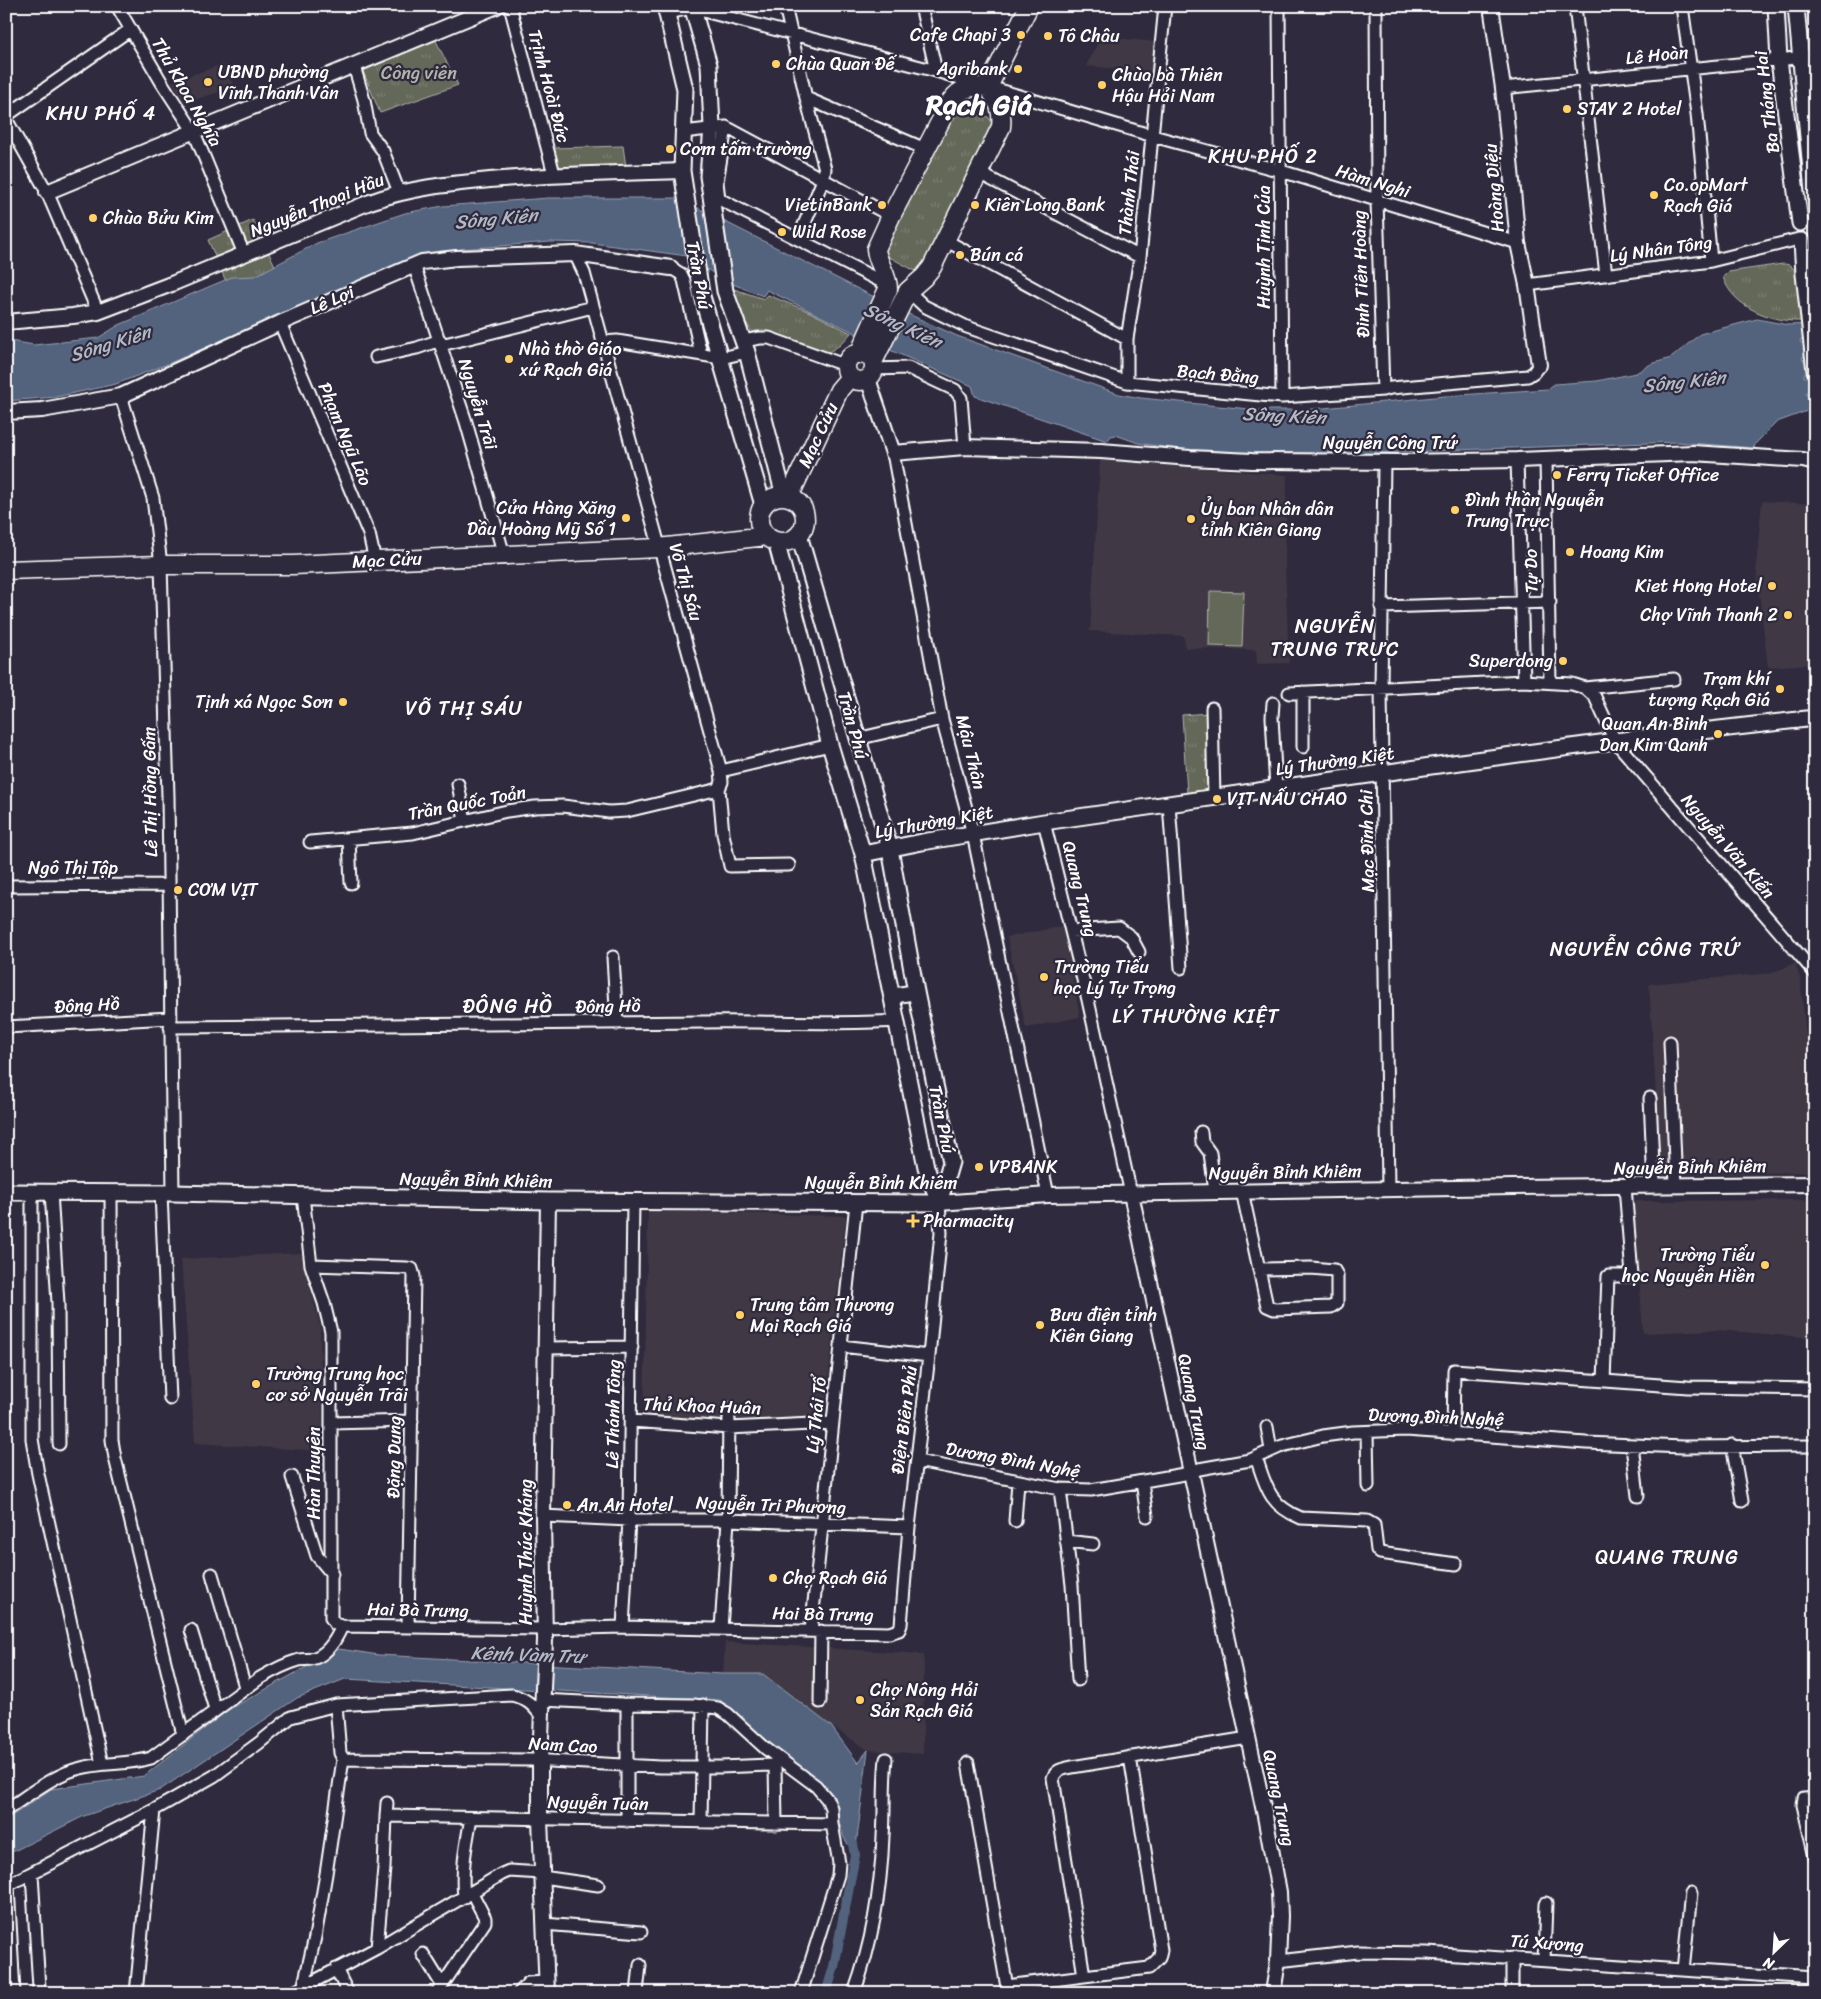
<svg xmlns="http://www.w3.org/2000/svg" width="1821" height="1999" viewBox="0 0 1821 1999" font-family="Sriracha,sans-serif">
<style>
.built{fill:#403844}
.grass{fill:url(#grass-tufts);stroke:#b2b3ac}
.garden{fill:#646759;stroke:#b2b3ac}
.water{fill:#53637e;stroke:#98a1b2}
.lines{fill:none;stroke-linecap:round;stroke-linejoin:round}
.canal{stroke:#53637e;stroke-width:10}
.minor-casing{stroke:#fff;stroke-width:15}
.tertiary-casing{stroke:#fff;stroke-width:18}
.secondary-casing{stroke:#fff;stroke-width:19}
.primary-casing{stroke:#fff;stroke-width:21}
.minor{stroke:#2f2a3d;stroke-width:11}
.tertiary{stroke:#2f2a3d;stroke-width:14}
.secondary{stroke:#2f2a3d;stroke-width:15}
.primary{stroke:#2f2a3d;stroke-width:18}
.poi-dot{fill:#ffd166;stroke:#2f2a3d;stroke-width:2}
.labels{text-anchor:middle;stroke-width:4.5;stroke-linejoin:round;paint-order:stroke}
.poi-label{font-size:18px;fill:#fff;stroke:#2f2a3d;text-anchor:start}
.street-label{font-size:18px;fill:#fff;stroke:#2f2a3d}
.park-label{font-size:18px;fill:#b2b3ac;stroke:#2f2a3d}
.water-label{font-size:19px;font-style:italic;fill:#b2b9c5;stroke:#2f2a3d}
.quarter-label{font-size:20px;letter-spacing:1px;fill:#fff;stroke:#2f2a3d}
.town-label{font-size:28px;font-weight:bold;fill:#fff;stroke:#2f2a3d}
</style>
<defs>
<pattern id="grass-tufts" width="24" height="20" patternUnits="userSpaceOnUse" patternTransform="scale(1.25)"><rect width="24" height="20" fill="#646759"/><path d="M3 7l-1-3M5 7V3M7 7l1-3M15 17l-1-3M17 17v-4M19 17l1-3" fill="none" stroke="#7b7e72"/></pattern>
</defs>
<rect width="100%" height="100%" fill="#2f2a3d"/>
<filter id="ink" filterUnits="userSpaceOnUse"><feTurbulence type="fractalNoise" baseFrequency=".02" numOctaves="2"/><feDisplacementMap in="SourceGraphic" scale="10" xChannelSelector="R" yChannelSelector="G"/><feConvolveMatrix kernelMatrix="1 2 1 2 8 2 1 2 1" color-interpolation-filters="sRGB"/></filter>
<g filter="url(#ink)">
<path class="built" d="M1101,37L1159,42L1155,72L1086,66Z
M223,64L235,87L185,103L172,82Z
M1100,460L1287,475L1285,564L1289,663L1257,664L1256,650L1185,648L1184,636L1090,631Z
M1762,501L1815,504V664L1768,667L1756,567Z
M1063,926L1080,1017L1026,1028L1007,937Z
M1795,963L1800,978L1814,1110L1815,1172L1661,1175L1649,984L1772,973Z
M1815,1200V1338L1716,1330L1643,1333L1634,1201Z
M648,1211L846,1216L824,1415L819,1420L647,1419L644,1416Z
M301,1253L320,1325L323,1451L195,1443L181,1259Z
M725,1642L924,1654L923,1754L868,1750L831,1726L763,1674H723Z"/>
<path class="grass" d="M435,39L458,85L380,113L363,71Z
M956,102L988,117L994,125L926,270L919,273L882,253Z
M623,146L626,167L560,170L554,148Z
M253,220L280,276L231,293L208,240Z
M1783,264C1791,264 1793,267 1796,274L1802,318L1800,321C1772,322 1732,307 1723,277L1728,272Z
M731,288L764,299L768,295L810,312L851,333L840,345L829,352L753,334L732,299Z
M1208,713L1210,789L1187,793L1182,715Z"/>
<path class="garden" d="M1210,591L1244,592L1242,647L1209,646Z"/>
<path class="water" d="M548,198H678L902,311L957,336L1119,394L1141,398L1218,406L1261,410H1303L1445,396L1548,389L1554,384L1597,381L1636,373L1651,364L1671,358L1700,334L1757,319L1788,325L1815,324V338L1800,340L1801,343L1815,341V355L1802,357L1803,360L1815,358V373L1804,374V377L1815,376V391L1806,392V395L1815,394V408L1777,422L1755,444L1754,448L1677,442L1235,458L1138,443L1116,435L1111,436L1107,441L975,396L972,386L890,350L767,290L763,296L725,281L687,256L592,243L550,242L462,249L422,255L398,263L170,363L116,384L56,397L6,401V345L10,341L34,345L98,338L119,325L232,277L255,276L317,243L405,213L443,206Z
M339,1649L379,1655L723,1674H763L831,1726L858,1763L868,1750L855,1855L844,1838L830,1794L720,1700L345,1679L297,1698L160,1790L84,1816L6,1855V1820L51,1789L144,1776L228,1710Z"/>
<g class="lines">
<path class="canal" d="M826,1993L834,1967L855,1855L853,1844"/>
<g class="minor-casing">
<path id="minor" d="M117,6L162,83L194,132L244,254
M510,6L554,174
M785,6L806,98L825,169L823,180L798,239
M921,6L936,71
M1279,6L1282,397
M1376,6L1377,201L1383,390
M1575,6L1606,275
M1682,6L1697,114L1711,261
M667,13L692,8L936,71L1153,136L1281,171L1518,243
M354,66L364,100L370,133L383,151L399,192
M1503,88L1815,56
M806,98L925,149
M6,116L131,29
M6,119L47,192L98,312
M726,127L717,182L719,199L888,285
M683,132L726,127L891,216
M979,173L1140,257
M945,240L1127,339
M575,254L584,273L721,771L722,782L719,789L723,834L730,866L789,865
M414,265L466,422L504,555
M671,268L681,274L684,280L701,354
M1527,285L1711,261L1799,239
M908,291L924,306L967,327L1127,382L1282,397L1383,390L1391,388L1528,376L1534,372L1539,365
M280,323L369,534L375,561
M743,341L760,338H769L847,366
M602,342L617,341L721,358L747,352
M441,345L593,307
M376,357L417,348L440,340
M874,369L908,368L955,390L961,398L965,447
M1127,382V339L1140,257L1165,6
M121,396L153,498L161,565L168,796L173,1193
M893,453L942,719L973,834L1048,1195
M1546,459L1550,682
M1517,460L1524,681
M1384,462L1381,689L1388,1189
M1381,607L1550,602
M1585,688L1674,679
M1303,692V747
M1289,693L1524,681L1572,684L1585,688L1595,697L1615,741L1815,973
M1273,703L1272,717L1276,789
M1212,708L1214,798
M857,739L942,719
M721,771L830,745
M458,784L465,821
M1169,804L1181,968
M1044,822L1088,1000L1131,1194
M349,839L351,883
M310,842L413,833L507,811L535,807L563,806L609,812L627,811L719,789
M6,886L169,885
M1071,931L1119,928L1131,937L1139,952
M613,957L617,1024
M6,1027L170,1018
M170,1027C348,1026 526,1025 704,1022C769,1021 832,1025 897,1021
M1670,1042L1676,1186
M1650,1098L1654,1186
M1201,1132L1202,1142L1210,1153L1215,1191
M1242,1191L1267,1306L1274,1309L1331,1307L1337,1303V1275L1334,1270L1311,1268L1259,1269
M32,1192V1439L38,1474L102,1764
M51,1192L58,1303L59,1444
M111,1193L112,1440L115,1458L183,1735
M161,1193L170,1399
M303,1196L311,1265L324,1303L331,1332V1618L335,1624L342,1626L544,1629L623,1627L889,1633L899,1630L901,1625L909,1527L929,1356L941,1233L939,1203
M311,1265L407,1268L412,1269L414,1276L408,1626
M841,1346L929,1356
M546,1348L632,1347
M1604,1381L1608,1276H1632L1625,1186
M631,1421L729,1428L832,1423
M331,1423L412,1421
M1267,1427L1271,1450
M1367,1432L1368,1486
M1453,1434L1454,1370L1688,1387L1815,1389
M1632,1445L1638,1496
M1732,1445L1742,1501
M1256,1457C1266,1487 1269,1505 1301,1518L1367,1521L1374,1525L1377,1550L1380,1553L1456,1564
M917,1461L1060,1489L1091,1490L1190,1473L1199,1469L1250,1460L1282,1446L1323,1436L1353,1432L1406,1430L1586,1443L1683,1447L1815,1446
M292,1477L317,1556L332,1574
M1142,1482L1147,1516
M1060,1489L1072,1585L1078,1680
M543,1516L629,1520H728L909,1527
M1015,1521L1018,1482
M1066,1541L1093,1544
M212,1574L245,1687
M623,1627L629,1520L633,1201
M721,1629L728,1520L729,1408
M191,1630L215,1709
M811,1631L856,1203
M820,1702L821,1631
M627,1704V1821
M1130,1757L1161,1950L1159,1958L1149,1968L1084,1976L1053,1778C1056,1769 1064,1769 1072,1767L1248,1738
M343,1759L531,1760L660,1767H720L772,1765L780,1760
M968,1763L1008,1993
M775,1764L776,1824
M1815,1798L1804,1799L1803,1805L1815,1857
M387,1803L386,1816L832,1824L831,1808L827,1799L816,1786L765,1748L728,1714L718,1708L694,1705L622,1704L542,1700
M6,1810C29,1795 54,1774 81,1768C104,1762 128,1765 151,1758L260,1678C272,1671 285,1664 299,1660C303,1659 307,1660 311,1659C327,1656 336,1640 342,1626
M701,1822L703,1705
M32,1874L39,1988
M542,1877L598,1885
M6,1886L154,1810L214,1776L259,1743L291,1717L336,1705L512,1695C527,1699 533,1705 542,1717
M8,1886L14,1992
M464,1897C461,1870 466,1845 471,1818
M544,1924L641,1932
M377,1948L384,1868L386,1816
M423,1954L442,1985
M1512,1958V1993
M1278,1961L1358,1952L1427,1953L1815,1979
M1544,1961L1546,1903
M336,1969L348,1993
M1683,1970L1691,1893
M1007,1986L1084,1976
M136,1993L154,1810
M292,1993L377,1948L502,1874L509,1871L542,1873
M302,1993L315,1937L326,1874L343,1759L340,1753L336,1705
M437,1993L485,1922V1918L472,1893
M519,1993L528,1983L546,1982
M637,1993L640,1965
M801,1993L838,1875L839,1863L832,1824
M854,1993C873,1941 881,1890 883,1836C885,1810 883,1785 886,1759"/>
</g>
<g class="tertiary-casing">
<path id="tertiary" d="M1491,6L1503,88L1518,243L1527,285L1539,365
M47,192L497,6
M6,322L73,316L98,312L174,283L370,202C409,188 449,184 490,180C554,174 618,173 682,171
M868,379L893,453L965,447L1101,451L1190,458L1252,461L1401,462L1517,460L1693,453L1803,460L1815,463
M6,412L42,410L121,396L280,323L422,262L457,258L575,254L671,268
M892,996L916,992
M1131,1194L1265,1816L1279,1892L1280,1916L1278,1961L1273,1993
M939,1203L1048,1195L1513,1187L1815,1184
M547,1993L540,1819V1761L545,1640L543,1516L548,1201"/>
</g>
<g class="secondary-casing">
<path id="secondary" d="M665,6L685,89L682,171L701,293L763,505
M692,6L709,65L712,127L708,176L725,291L747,352L784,496
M1776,6L1779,60L1800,223
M1796,6L1815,214
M1802,241L1804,274L1815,371
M799,535L890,849L916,992L951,1162L939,1203
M776,541L830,745L863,854L926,1167L939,1203
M863,854L922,842L1044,822L1431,766L1615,741L1815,718
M6,1192L173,1193L548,1201L939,1203"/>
</g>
<g class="primary-casing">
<path id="primary" d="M988,87L1029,6
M846 367a14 14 0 1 1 28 0a14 14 0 1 1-28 0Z
M859,354L888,289C888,274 877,263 876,249L891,216L951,101C961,87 972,86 988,87
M873,362L908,291L924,277L932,267L1001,127C1003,111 998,100 988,87
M759 519a23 23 0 1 1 46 0a23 23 0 1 1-46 0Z
M789,497L839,390L850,377
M6,570L161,565H293L658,548L767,536"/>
</g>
<use href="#minor" class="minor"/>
<use href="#tertiary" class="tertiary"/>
<use href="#secondary" class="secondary"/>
<use href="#primary" class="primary"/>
</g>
</g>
<g class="poi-dot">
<circle cx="1021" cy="35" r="5"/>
<circle cx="1048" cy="36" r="5"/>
<circle cx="776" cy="64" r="5"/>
<circle cx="1018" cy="69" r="5"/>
<circle cx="208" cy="82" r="5"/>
<circle cx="1102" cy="85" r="5"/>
<circle cx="1567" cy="109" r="5"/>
<circle cx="670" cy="149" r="5"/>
<circle cx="1654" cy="195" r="5"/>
<circle cx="882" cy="205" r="5"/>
<circle cx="975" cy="205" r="5"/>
<circle cx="93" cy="218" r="5"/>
<circle cx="782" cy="232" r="5"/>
<circle cx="960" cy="255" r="5"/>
<circle cx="509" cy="359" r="5"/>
<circle cx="1557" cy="475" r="5"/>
<circle cx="1455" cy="510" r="5"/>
<circle cx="626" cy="518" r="5"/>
<circle cx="1191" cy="519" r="5"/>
<circle cx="1570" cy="552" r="5"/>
<circle cx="1772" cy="586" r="5"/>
<circle cx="1788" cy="615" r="5"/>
<circle cx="1563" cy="661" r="5"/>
<circle cx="1780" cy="689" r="5"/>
<circle cx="343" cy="702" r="5"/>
<circle cx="1718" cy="734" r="5"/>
<circle cx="1217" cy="799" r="5"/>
<circle cx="178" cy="890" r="5"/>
<circle cx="1044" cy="977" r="5"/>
<circle cx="979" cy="1167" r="5"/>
<path d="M910.5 1213.5h5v5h5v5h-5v5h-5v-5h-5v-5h5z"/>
<circle cx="1765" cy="1265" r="5"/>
<circle cx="740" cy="1315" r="5"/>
<circle cx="1040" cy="1325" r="5"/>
<circle cx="256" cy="1384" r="5"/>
<circle cx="567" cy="1505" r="5"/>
<circle cx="773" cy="1578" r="5"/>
<circle cx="860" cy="1700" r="5"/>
</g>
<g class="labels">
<g class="poi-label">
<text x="1011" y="41" text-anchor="end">Cafe Chapi 3</text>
<text x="1058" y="42">Tô Châu</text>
<text x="786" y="70">Chùa Quan Đế</text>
<text x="1008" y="75" text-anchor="end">Agribank</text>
<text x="218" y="78">UBND phường<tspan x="218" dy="21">Vĩnh Thanh Vân</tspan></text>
<text x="1112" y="81">Chùa bà Thiên<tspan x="1112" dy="21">Hậu Hải Nam</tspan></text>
<text x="1577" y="115">STAY 2 Hotel</text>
<text x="680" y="155">Cơm tấm trường</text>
<text x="1664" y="191">Co.opMart<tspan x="1664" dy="21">Rạch Giá</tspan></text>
<text x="872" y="211" text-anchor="end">VietinBank</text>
<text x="985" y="211">Kiên Long Bank</text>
<text x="103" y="224">Chùa Bửu Kim</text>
<text x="792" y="238">Wild Rose</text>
<text x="970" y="261">Bún cá</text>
<text x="519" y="355">Nhà thờ Giáo<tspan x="519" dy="21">xứ Rạch Giá</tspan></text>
<text x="1567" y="481">Ferry Ticket Office</text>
<text x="1465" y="506">Đình thần Nguyễn<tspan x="1465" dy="21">Trung Trực</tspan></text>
<text x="616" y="514" text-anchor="end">Cửa Hàng Xăng<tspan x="616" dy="21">Dầu Hoàng Mỹ Số 1</tspan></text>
<text x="1201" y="515">Ủy ban Nhân dân<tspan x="1201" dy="21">tỉnh Kiên Giang</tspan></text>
<text x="1580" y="558">Hoang Kim</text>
<text x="1762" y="592" text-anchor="end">Kiet Hong Hotel</text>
<text x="1778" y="621" text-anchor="end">Chợ Vĩnh Thanh 2</text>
<text x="1553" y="667" text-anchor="end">Superdong</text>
<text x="1770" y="685" text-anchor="end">Trạm khí<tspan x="1770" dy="21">tượng Rạch Giá</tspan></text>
<text x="333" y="708" text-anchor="end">Tịnh xá Ngọc Sơn</text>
<text x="1708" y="730" text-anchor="end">Quan An Binh<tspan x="1708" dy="21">Dan Kim Qanh</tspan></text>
<text x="1227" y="805">VỊT NẤU CHAO</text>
<text x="188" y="896">CƠM VỊT</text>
<text x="1054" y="973">Trường Tiểu<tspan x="1054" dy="21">học Lý Tự Trọng</tspan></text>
<text x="989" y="1173">VPBANK</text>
<text x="923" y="1227">Pharmacity</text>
<text x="1755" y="1261" text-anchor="end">Trường Tiểu<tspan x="1755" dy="21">học Nguyễn Hiền</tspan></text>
<text x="750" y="1311">Trung tâm Thương<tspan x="750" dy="21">Mại Rạch Giá</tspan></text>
<text x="1050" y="1321">Bưu điện tỉnh<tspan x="1050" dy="21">Kiên Giang</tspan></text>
<text x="266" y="1380">Trường Trung học<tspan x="266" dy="21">cơ sở Nguyễn Trãi</tspan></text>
<text x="577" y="1511">An An Hotel</text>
<text x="783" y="1584">Chợ Rạch Giá</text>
<text x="870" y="1696">Chợ Nông Hải<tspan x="870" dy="21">Sản Rạch Giá</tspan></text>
</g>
<g class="street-label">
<text transform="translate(1657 55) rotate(-6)" y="6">Lê Hoàn</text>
<text transform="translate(549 86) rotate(75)" y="6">Trịnh Hoài Đức</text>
<text transform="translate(187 92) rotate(60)" y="6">Thủ Khoa Nghĩa</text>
<text transform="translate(1767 102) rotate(-97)" y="6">Ba Tháng Hai</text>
<text transform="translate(1373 181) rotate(17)" y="6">Hàm Nghi</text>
<text transform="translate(1494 188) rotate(-95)" y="6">Hoàng Diệu</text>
<text transform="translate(1129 193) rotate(-84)" y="6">Thành Thái</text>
<text transform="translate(317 205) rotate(-22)" y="6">Nguyễn Thoại Hầu</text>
<text transform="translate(1264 247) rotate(-90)" y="6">Huỳnh Tịnh Của</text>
<text transform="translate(1661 249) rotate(-8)" y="6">Lý Nhân Tông</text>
<text transform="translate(1361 274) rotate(-92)" y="6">Đinh Tiên Hoàng</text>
<text transform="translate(699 275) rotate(79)" y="6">Trần Phú</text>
<text transform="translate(332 300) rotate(-23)" y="6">Lê Lợi</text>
<text transform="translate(1218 374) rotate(5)" y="6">Bạch Đằng</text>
<text transform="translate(478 404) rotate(73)" y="6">Nguyễn Trãi</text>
<text transform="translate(345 434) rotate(67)" y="6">Phạm Ngũ Lão</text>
<text transform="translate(818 435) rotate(-65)" y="6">Mạc Cửu</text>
<text x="1390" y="449">Nguyễn Công Trứ</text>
<text transform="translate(387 560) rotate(-3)" y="6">Mạc Cửu</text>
<text transform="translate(1531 571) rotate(-91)" y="6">Tự Do</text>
<text transform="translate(686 582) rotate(74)" y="6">Võ Thị Sáu</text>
<text transform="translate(853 725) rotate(74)" y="6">Trần Phú</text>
<text transform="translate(971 752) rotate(76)" y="6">Mậu Thân</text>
<text transform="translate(1335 761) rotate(-8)" y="6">Lý Thường Kiệt</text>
<text transform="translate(150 792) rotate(-91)" y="6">Lê Thị Hồng Gấm</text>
<text transform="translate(467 803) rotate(-11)" y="6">Trần Quốc Toản</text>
<text transform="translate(934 822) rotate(-10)" y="6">Lý Thường Kiệt</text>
<text transform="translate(1367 841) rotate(-91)" y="6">Mạc Đĩnh Chi</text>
<text transform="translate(1728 846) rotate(49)" y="6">Nguyễn Văn Kiến</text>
<text x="73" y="874">Ngô Thị Tập</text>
<text transform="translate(1080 889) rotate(76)" y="6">Quang Trung</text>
<text transform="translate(87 1005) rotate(-3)" y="6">Đông Hồ</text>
<text transform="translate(608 1006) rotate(-1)" y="6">Đông Hồ</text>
<text transform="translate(942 1119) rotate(78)" y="6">Trần Phú</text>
<text transform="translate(1690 1167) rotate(-1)" y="6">Nguyễn Bỉnh Khiêm</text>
<text transform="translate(1285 1172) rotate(-1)" y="6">Nguyễn Bỉnh Khiêm</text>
<text transform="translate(476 1180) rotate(1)" y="6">Nguyễn Bỉnh Khiêm</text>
<text x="881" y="1189">Nguyễn Bỉnh Khiêm</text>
<text transform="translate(1194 1402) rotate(78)" y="6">Quang Trung</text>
<text transform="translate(702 1406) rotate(2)" y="6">Thủ Khoa Huân</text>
<text transform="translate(613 1414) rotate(-89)" y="6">Lê Thánh Tông</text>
<text transform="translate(816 1415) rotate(-84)" y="6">Lý Thái Tổ</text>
<text transform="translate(1436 1417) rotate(2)" y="6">Dương Đình Nghệ</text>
<text transform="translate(904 1420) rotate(-83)" y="6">Điện Biên Phủ</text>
<text transform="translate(394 1457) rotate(-89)" y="6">Đặng Dung</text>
<text transform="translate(1013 1460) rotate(10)" y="6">Dương Đình Nghệ</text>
<text transform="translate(314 1473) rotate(-90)" y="6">Hàn Thuyên</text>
<text transform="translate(771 1505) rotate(2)" y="6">Nguyễn Tri Phương</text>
<text transform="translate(526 1552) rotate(-90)" y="6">Huỳnh Thúc Kháng</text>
<text transform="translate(418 1610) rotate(1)" y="6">Hai Bà Trưng</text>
<text transform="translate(823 1614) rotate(1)" y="6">Hai Bà Trưng</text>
<text transform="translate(563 1745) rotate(3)" y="6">Nam Cao</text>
<text transform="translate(1279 1798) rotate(78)" y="6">Quang Trung</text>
<text transform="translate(598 1803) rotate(1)" y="6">Nguyễn Tuân</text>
<text transform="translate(1547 1943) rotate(4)" y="6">Tú Xương</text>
</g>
<g class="park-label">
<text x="419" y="79">Công viên</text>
</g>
<g class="water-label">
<text transform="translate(496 218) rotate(-5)" y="7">Sông Kiên</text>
<text transform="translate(903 325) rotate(25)" y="7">Sông Kiên</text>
<text transform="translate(110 343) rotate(-17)" y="7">Sông Kiên</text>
<text transform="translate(1684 381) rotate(-6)" y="7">Sông Kiên</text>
<text transform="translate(1284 415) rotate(3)" y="7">Sông Kiên</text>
<text transform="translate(528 1654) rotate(2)" y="7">Kênh Vàm Trư</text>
</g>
<g class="quarter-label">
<text x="101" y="120">KHU PHỐ 4</text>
<text x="1263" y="163">KHU PHỐ 2</text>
<text x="1335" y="633">NGUYỄN<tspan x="1335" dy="23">TRUNG TRỰC</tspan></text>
<text x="464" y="715">VÕ THỊ SÁU</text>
<text x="1645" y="956">NGUYỄN CÔNG TRỨ</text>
<text x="508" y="1013">ĐÔNG HỒ</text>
<text x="1196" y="1023">LÝ THƯỜNG KIỆT</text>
<text x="1667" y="1564">QUANG TRUNG</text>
</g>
<g class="town-label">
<text x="979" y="114">Rạch Giá</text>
</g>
</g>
<rect width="1821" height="1999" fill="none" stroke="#2f2a3d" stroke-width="25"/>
<rect x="12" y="12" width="1796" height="1974" fill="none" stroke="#fff" stroke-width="2" filter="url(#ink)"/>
<g transform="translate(1774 1952) rotate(205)" stroke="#2f2a3d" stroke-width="4" paint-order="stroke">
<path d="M0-4L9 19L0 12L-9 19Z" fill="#ffffff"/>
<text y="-8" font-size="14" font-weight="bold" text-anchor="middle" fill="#ffffff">N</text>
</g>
</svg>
